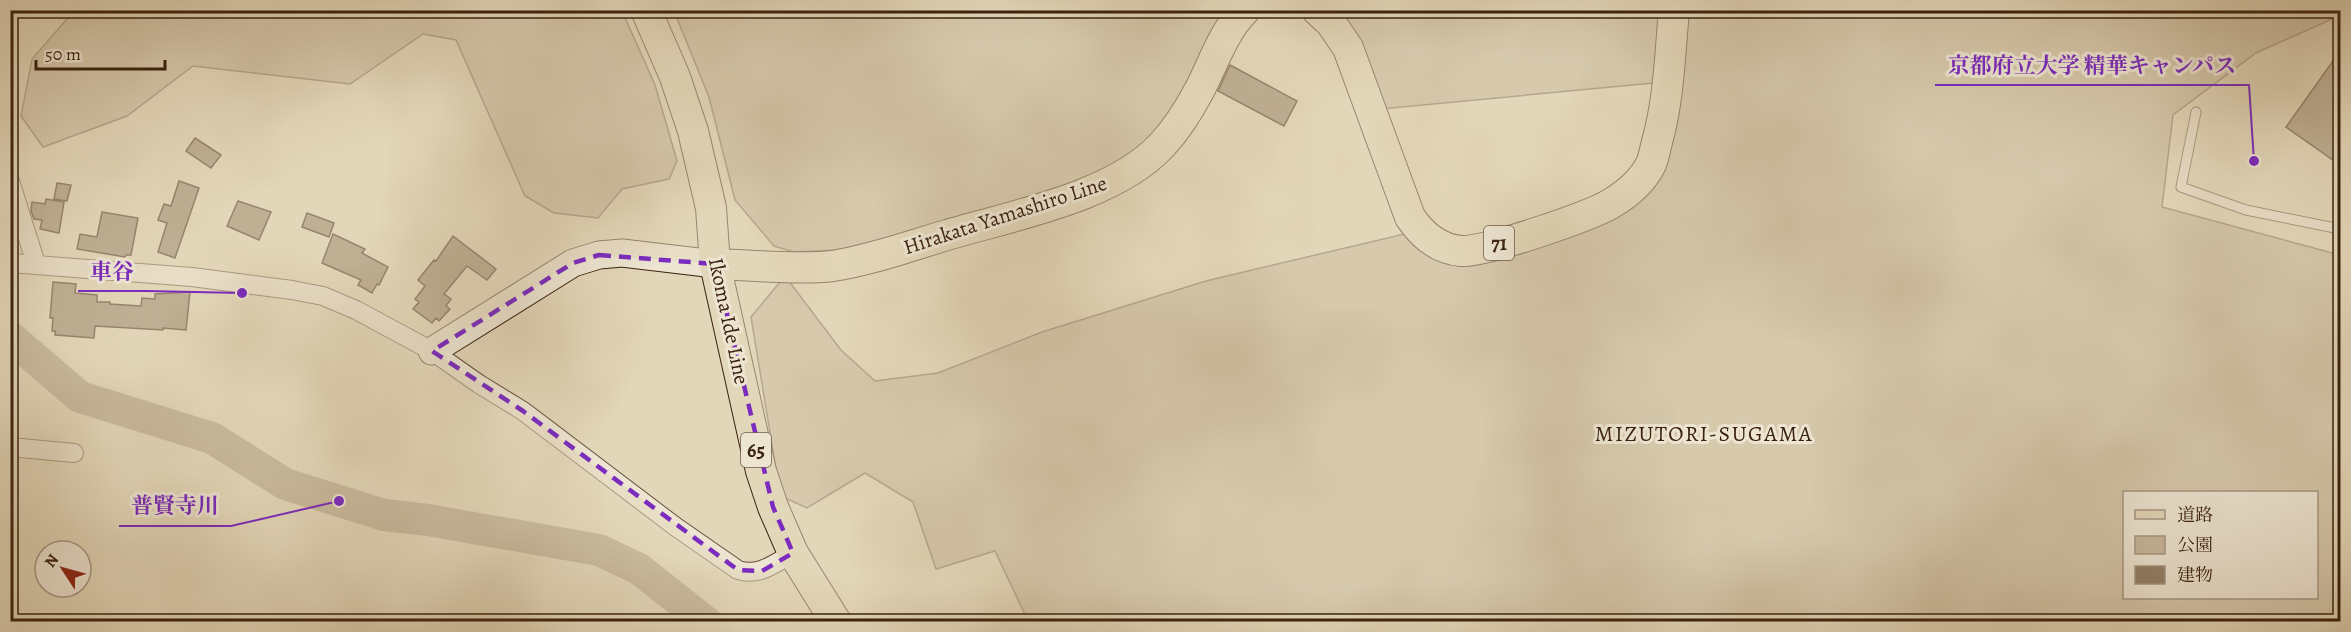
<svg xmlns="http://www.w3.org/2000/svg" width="2351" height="632" viewBox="0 0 2351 632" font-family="Alegreya,'Noto Serif JP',serif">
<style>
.green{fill:#c6b89c;stroke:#806d56;stroke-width:1.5;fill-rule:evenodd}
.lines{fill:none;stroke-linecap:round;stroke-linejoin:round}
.river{stroke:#aa997f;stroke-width:32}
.building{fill:#928067;stroke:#3b220f;stroke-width:1.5}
.lane-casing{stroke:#654f3a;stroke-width:11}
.street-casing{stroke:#654f3a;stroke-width:20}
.secondary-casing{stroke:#3b220f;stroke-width:29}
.primary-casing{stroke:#3b220f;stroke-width:32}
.lane{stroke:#ede5d2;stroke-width:9}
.street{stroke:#ede5d2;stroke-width:18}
.secondary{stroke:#ede5d2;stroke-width:27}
.primary{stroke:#e3d7b9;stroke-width:30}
.marked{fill:none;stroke:#7b2cbf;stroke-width:4.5;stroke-dasharray:12 8;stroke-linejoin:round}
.labels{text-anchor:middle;stroke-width:6;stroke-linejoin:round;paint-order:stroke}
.shield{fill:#ede5d2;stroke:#705c4a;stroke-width:1.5}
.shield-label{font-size:20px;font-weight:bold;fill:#3b220f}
.street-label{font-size:21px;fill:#3b220f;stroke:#ede5d2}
.neighbourhood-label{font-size:22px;letter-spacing:1.5px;fill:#3b220f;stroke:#ede5d2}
.leader{fill:none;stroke:#7b2cbf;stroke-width:2}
.callout-dot{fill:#7b2cbf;stroke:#ede5d2;stroke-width:2}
.callout-label{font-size:22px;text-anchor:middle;font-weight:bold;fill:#7b2cbf;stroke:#ede5d2;stroke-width:6;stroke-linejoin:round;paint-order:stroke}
</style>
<rect width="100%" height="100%" fill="#e3d7b9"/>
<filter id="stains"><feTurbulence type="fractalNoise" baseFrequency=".00333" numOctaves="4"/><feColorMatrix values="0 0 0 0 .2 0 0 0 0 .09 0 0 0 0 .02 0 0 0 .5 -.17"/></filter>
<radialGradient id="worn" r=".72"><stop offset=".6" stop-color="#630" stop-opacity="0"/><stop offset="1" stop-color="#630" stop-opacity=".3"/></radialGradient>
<path class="green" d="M74,11H622L655,85L677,161L669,179L622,189L598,218L554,213L525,196L456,40L423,34L350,84L193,66L127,116L43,147L21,116L32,59Z
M674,11H1230L1191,85L1153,137L1103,175L877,244L835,250L794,252L774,246L735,200L709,97Z
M1334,11H1662L1653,83L1381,109Z
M1684,11H2338L2332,19L2256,53L2173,115L2162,207L2340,255V621H1028L995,551L936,569L913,502L865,473L807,508L785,498L777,475L751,317L785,276L841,350L875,381L938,373L1042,332L1206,281L1404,234C1422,256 1443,266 1471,266L1541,246L1629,206ZM2124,492H2316V598H2124Z"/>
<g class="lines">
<path class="river" d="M10,337L80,397L212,438L285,484L384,515L428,520L599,550L639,569L706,622"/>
</g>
<path class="building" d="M2340,51V165L2286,127Z
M1230,65L1297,101L1284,126L1218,91Z
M195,138L221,155L211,168L186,151Z
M179,181L199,188L175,258L158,252L167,223L158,220L164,204L171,206Z
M57,183L71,185L67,201L54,199Z
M46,199L64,202L59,233L40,229L42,220L34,219L31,211L32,202L45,204Z
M238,201L271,212L259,240L227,226Z
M102,212L138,218L131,255H126L125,257L77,249L80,234L97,237Z
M307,213L334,223L329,237L302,227Z
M333,234L365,249L362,253L388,267L379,285L377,284L372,293L358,285L361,280L322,263Z
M453,236L496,269L487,280L467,266L444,294L451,299L446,306L450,309L439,321L436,318L432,323L413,309L419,302L415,299L425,286L418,280L434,260L436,261Z
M53,282L76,284L75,293L97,295V302H110V304L141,306L142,298L155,299V294L190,292L186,330L163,328V330L95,326L94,338L55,335V331H52L53,318H50Z"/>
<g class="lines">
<g class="lane-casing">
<path id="lane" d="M2196,112L2181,187L2246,210L2340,229"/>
</g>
<g class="street-casing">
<path id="street" d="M10,12L12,10
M10,181L36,264
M10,263L192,277L292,290L323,296L356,310L432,351L479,384L523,411L676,527L738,570C759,577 775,563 793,553
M10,447L74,453"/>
</g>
<g class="secondary-casing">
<path id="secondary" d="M432,351L573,263L599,255L622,253L715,264"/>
</g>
<g class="primary-casing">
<path id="primary" d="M646,10L675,77L693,131L711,208L715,264L761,471L773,507L793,553L836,622
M1317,10L1331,23L1348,48L1410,217C1422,235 1438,249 1461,251C1483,253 1591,216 1612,203C1627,194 1643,180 1651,164C1654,157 1655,149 1657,142C1669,99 1670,54 1674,10
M715,264C750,265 799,270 833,266C871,260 910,246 947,235C1014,215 1114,197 1162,145C1177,129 1190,108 1200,89C1214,62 1223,32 1245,10"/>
</g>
<use href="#lane" class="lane"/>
<use href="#street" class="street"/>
<use href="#secondary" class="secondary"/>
<use href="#primary" class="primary"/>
</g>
<path d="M0 0H2351V632H0ZM599,255L715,264L773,507L793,553L762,571L738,570L523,411L432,351L573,263Z" fill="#e3d7b9" fill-opacity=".55" fill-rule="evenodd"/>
<path class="marked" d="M599,255L715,264L773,507L793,553L762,571L738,570L523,411L432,351L573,263Z"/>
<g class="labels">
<g class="shield">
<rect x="1484" y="226" width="30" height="34" rx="4.5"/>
<rect x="741" y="433" width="30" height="34" rx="4.5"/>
</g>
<g class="shield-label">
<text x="1499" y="250">71</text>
<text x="756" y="457">65</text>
</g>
<g class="street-label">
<text transform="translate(1005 215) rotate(-18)" y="7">Hirakata Yamashiro Line</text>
<text transform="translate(729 321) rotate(78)" y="7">Ikoma Ide Line</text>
</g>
<g class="neighbourhood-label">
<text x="1704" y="441">MIZUTORI-SUGAMA</text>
</g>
</g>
<path class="leader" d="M2254 161L2249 85H1935M242 293L146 291H78M339 501L231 526H119"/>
<g class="callout-dot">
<circle cx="2254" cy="161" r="6"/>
<circle cx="242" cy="293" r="6"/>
<circle cx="339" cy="501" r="6"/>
</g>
<g class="callout-label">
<text x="2092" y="73">京都府立大学 精華キャンパス</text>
<text x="112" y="279">車谷</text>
<text x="175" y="513">普賢寺川</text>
</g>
<rect width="2351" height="632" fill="none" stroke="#e3d7b9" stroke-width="36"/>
<rect x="12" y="12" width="2327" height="608" fill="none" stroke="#3b220f" stroke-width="3"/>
<rect x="18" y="18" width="2315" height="596" fill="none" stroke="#3b220f" stroke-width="1.5"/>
<rect x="2123" y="491" width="195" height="108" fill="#ede5d2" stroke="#a69784" stroke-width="1.5"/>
<rect x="2135" y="510" width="30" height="9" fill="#e3d7b9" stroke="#a69784" stroke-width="1.5"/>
<text x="2177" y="521" font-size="18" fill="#3b220f">道路</text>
<rect x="2135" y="536" width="30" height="18" fill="#c6b89c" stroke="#a69784" stroke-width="1.5"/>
<text x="2177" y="551" font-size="18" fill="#3b220f">公園</text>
<rect x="2135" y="566" width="30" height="18" fill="#928067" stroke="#a69784" stroke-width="1.5"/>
<text x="2177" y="581" font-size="18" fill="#3b220f">建物</text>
<g transform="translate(63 569) rotate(306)"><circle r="28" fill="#ede5d2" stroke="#a69784" stroke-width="1.5"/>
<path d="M0-4.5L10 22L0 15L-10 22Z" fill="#8f2418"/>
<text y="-9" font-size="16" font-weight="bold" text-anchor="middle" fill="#3b220f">N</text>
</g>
<path d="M36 60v9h129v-9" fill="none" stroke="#3b220f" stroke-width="3"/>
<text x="45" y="60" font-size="18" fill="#3b220f" stroke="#ede5d2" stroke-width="4.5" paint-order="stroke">50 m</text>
<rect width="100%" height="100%" filter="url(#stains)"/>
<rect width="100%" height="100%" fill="url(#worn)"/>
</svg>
